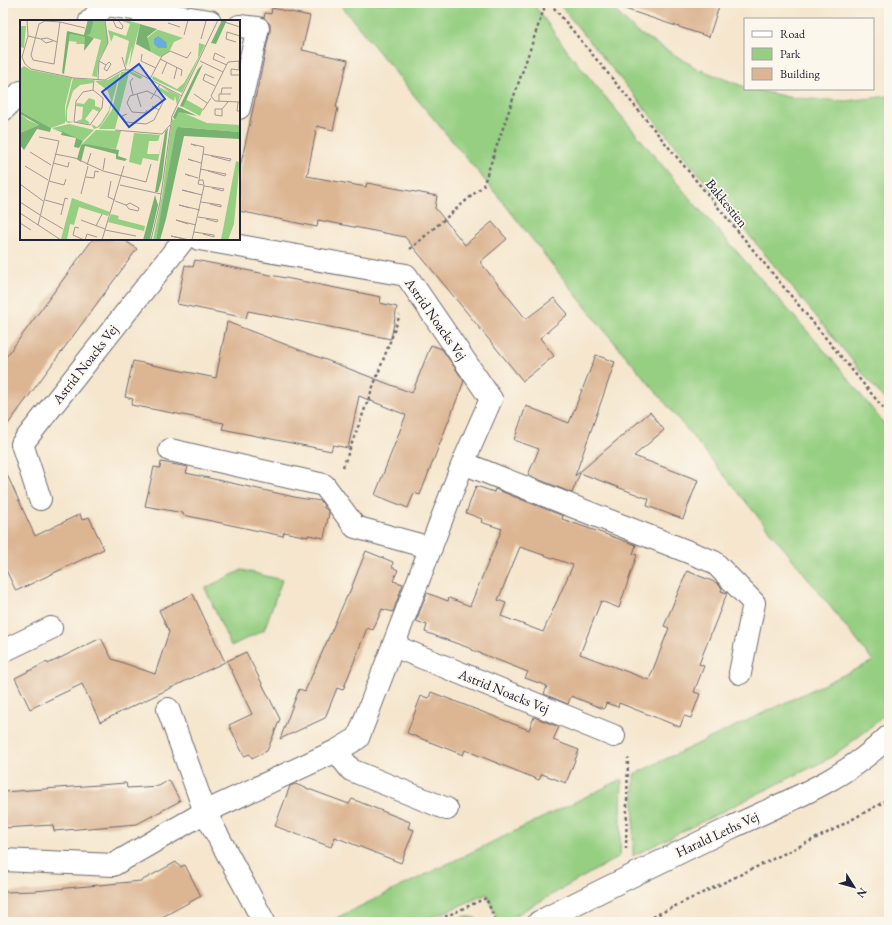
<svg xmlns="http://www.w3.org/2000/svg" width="892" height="925" viewBox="0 0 892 925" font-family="'EB Garamond',serif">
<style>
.green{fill:#96cf82;stroke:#5c785e}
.building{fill:#dcb593;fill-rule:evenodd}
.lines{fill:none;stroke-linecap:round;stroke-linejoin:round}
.street-casing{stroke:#6c676e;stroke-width:24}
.path{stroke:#6c676e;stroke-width:2.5;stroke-dasharray:3 3;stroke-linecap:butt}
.street{stroke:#fff;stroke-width:22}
.labels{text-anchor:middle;stroke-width:3.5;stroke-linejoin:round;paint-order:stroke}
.street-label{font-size:14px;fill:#22223b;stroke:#fbf7ec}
.inset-road{fill:none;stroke:#a19893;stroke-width:1}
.view{fill:#1d4ed8;fill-opacity:0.15;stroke:#1d4ed8;stroke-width:2}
.inset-edge{fill:none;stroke:#22223b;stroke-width:2}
</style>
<rect width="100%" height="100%" fill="#fbf7ec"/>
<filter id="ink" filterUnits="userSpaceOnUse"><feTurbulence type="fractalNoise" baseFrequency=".025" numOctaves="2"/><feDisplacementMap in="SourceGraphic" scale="8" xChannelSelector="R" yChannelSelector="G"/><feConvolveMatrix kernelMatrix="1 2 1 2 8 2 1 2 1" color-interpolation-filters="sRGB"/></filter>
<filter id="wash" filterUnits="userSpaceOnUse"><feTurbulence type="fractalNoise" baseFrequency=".012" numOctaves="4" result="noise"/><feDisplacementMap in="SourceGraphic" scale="16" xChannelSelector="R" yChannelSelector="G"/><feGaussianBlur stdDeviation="0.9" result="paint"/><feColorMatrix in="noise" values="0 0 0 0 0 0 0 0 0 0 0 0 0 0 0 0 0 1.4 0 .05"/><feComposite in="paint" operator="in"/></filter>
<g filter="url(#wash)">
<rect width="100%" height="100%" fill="#f5e6cd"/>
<path class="green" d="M339,3H533L568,52L692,201L837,365L889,430V710L874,725L830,758L633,856L634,774L873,661L799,567L662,399L599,324L502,201L417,99Z
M558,3H607L637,32L698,69L745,87V89H751L793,98L846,101L889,96V405Z
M242,570L282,580L264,630L231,646L205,588Z
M622,779L620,856L507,920L498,922L487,894L422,922H328Z
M465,916L475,918L481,922H452Z"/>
<g id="blocks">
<path class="building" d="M620,3H720L709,37L619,7Z
M272,8L310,16L302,50L348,60L336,107L338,108L333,130L317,126L307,176L366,187L367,183L437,196L435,208L465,245L492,222L507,239L480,262L526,319L554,298L568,314L540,338L554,356L523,381L405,237L318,220L317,227L239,211V172L270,31V24L264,18L265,13L271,14Z
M93,239H123L137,249L3,431V361Z
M195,260L381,297L380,303L397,307L391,339L248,311L246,318L177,304L185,265L193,267Z
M227,322L412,393L431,345L442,349L464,381L420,495L414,493L408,508L375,495L406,415L359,396L348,448L333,445L331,451L222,429L224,423L131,405L133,399L125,397L133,361L216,378Z
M596,355L615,362L575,476L650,412L664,430L634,456L698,480L683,519L647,506L649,499L580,473L572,493L528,475L539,449L514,440L526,406L569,423Z
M161,462L188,467L186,473L299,498L321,501L324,506V508L326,509L329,513L324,538L308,535V537L284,532L283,536L183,515V513L145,506L154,467L160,468Z
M3,466L35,536L80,514L82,520L89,517L104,549L16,591L3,564Z
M476,486L494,492L495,489L563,516L562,519L636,545L633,554L637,555L619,608L601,601L580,654L649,680L669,628L664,626L687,571L717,583L722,588L721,591L727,593L699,664L704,666L694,692L700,694L691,718L684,716L680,727L619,703L618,707L606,703L604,709L571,696L568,704L544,694L547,686L525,678L528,672L472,650V649L425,632L427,625L416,621L427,593L448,601L449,598L470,606L502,529L481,522L482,519L466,513ZM520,547L573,565L543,632L501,616L506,603L498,600Z
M366,551L393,562L392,567L398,570L393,581L403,584L393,612L382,609L373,630L367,628L343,690L337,688L325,718L280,739L299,689L305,691L347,596H348Z
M193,594L225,662L100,722L82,684L30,709L15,678L47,662L48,664L101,638L112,659L155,674L169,632L159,610Z
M246,652L280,719L267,751L252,758L250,754L244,756L229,725L252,714L227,661Z
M431,692L529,730L534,717L559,727L553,740L579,750L566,783L542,774L539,780L465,750L463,755L407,733L421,696L429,698Z
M169,780L180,801L137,824L54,831L53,825L3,828V792L126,783L127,788L159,786Z
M295,784L349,804L352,799L410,822L408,828L414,830L401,863L335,837L331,847L275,826L290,786Z
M176,862L180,867L185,865L201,896L153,922H3V892L35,891L141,881Z"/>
</g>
</g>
<g filter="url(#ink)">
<use href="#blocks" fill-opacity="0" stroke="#6c676e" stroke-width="1"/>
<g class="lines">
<g class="street-casing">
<path id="street" d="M90,21L106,5L210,21
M239,26L258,28L239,108
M3,110L21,92
M170,450L324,485L355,527L431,548
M463,463L714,562L754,603L740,673
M40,499L22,444L184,239
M394,646L614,736
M3,651L51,628
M168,709L205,812L264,922
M336,751L351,770L447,809
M3,860L113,865L205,812L336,751L358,738L463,463L491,399L406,275L199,239
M539,922C602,890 666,859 730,828C785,802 845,780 889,736"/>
</g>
<path class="path" d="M550,3L889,415
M410,249L483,186L546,3
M343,467L400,315
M626,849L628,758
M434,922L486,898L496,922
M642,922L831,831L889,799"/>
<use href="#street" class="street"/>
</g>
</g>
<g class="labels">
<g class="street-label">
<text transform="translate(727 203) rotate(51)" y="5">Bakkestien</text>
<text transform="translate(436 319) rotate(55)" y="5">Astrid Noacks Vej</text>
<text transform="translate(85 364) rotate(-52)" y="5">Astrid Noacks Vej</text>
<text transform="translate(504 691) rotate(22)" y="5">Astrid Noacks Vej</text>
<text transform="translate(717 834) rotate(-25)" y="5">Harald Leths Vej</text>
</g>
</g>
<g transform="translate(20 20)">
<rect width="220" height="220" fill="#f5e6cd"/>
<path d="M68,0H85L88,23L79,39L77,57L72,56L81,20L64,15ZM100,0H106L120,4L109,47L112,26L106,47L105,42L109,21L94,15L91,22L88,10L106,16L110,4ZM0,6H6L4,28L0,27ZM137,10H139L163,18L154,22L149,32L140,37L131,32L126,19ZM50,14L65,17V24H56L57,22L49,21ZM179,23L185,25L162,73L132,59L133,56L157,69L164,63L178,38ZM4,46L11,50L52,58L45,86V103L31,108L0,91V49ZM111,51L123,57L120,59L109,53L95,109H79L92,90L101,52ZM100,53L89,93L80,107L74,109L71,104L77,107L81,103L89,90L91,81L88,71L75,61L88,60ZM53,58L73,60V63L60,65L53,71L47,90V101L54,102L48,103L45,101L46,87ZM140,65L160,76L157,85L155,76L154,81L149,78L138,69L139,67L150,73ZM69,78L75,80V86L81,88L79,92L73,89L65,99L70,103L68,104L55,102L62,99L63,87L56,86L57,83L64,84ZM165,79L183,89L180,96L163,87ZM159,91L187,103L220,105V112L159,107L136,220H133L142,176L152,99L155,100ZM0,94L8,100L19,105L0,113ZM49,104L74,110L63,121L32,108ZM76,110L101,111L96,129L61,125ZM114,113L140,115L138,121H129L127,134H139L143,115L138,141L123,138L121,145L109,142ZM220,139L214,204L208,220H201L216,141L219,142ZM52,178L90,192L88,196L59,187L54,205L50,204L47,220H44L41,219ZM91,194L99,196L98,199L125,206L124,211L88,202Z" fill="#96cf82"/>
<path d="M68,0H73V3L70,14L66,15L74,18L64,31L65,17L50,14L44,54L42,53L47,11L64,15ZM202,0H207L196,24L191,23ZM120,4L137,9L127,17L131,32L116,24ZM183,44L163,87L160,86L178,49ZM158,87L161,88L177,96L159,92L155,100L153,97ZM0,91L31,108L30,112L17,109L4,130L0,125V113L19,105L0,94ZM158,107L220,112V119L164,116L146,199L140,220H136L156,110ZM148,108L142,158L138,172H135L145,112ZM32,109L41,111L63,121L59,128L54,127L56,118L41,115L42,112ZM65,124L99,130L98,136L107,139L105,141L96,139V134L65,126L61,142L57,139L61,125ZM135,175L138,185L131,215L130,220H123Z" fill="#78b270"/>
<path d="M138,16L146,22L147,28H138L134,24V19Z" fill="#68adde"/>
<path class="inset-road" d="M7,0L8,16L2,37L5,44L11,49L54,58L85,60L103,50H112L162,76M93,0L96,7L102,9L103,6L98,0M198,0L220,7M40,2L25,1L19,4L11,35L13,40L34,44L40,2L65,8M148,3L160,7M164,15L168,0M8,16L21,19M181,19L186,1L182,0M33,21L26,23L21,19L27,18L37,22M216,22L206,19L207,12L220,16M122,34L121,41L136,48M102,37L106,50M205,38L195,33L193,39L207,45M140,39L162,50L161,56M79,41L86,45L84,49L87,51L91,44L89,42L86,45M180,41L203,52M220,41L208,42L191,76L195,81L220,82M142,54L147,42M219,55H211V49L219,50V41M194,58L185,54L183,60L195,66M130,59L142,36L150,31L167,38L171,32M154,59L157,47M78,60L79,41L88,23L85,0M73,70L83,78L82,88L70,105L54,102L56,81L63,72L73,70L74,59M117,74L121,87M174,74L187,83M201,74L202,68H212M113,75L110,62L113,58M131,79L140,64M199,81V74H211M218,82L217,91H220M202,89V96L195,95V89H202L208,82M127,90L125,93L112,92L107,83L110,76L127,71L139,77L143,82L139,90L132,86M183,90L191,78M107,94L102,96L106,102L126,104L134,100L139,90M95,110L142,114L150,105M176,126L171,124L184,127L179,160M10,132L31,145M35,134L55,138L83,151L126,162L131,144M183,134L211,139L210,141L191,136M173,141L168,139L181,143M33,143L48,147L49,142M67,145L71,133M5,146L28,160M180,149L206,154L205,156L188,151M83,150L85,138M170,156L165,154L178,158M66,157L74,158L75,151L79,152M29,161L44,165L46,159M91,161L88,177L95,180M0,164L23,181M100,165L141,174M184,166L204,169L203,171L192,168M174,173L162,170L182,175M61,174L68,146M25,180L43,185M95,181L106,185L109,189L118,191L119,188L110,183L106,185M0,182L20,195M181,182L201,185V187L190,184M170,188L159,185L180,190M0,193L41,220M41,195L45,178L48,179M21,196L43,209M178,197L198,200L197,202L186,199M61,200L85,209M0,203L11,210M168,204L156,200L176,205M18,205L39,121L19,117M76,206L82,194M59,208L55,207L53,215L64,220M85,210L116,216M174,212L194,215V217L183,214M164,219L151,216L170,220M65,220L67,214L77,217M82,220L104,146M131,220L140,182L152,96L198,0M172,220L184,166L183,160H179L178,164L183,165"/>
<path class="view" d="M119,44L145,79L109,107L82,72Z"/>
<rect width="220" height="220" class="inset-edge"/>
</g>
<rect width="892" height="925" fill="none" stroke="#fbf7ec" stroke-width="16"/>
<rect x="744" y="18" width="130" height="72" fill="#fbf7ec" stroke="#a4a2a5"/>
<rect x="752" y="31" width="20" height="6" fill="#ffffff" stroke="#a4a2a5"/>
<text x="780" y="38" font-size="12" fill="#22223b">Road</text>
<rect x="752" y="48" width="20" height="12" fill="#96cf82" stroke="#a4a2a5"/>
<text x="780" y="58" font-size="12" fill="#22223b">Park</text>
<rect x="752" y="68" width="20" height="12" fill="#dcb593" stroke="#a4a2a5"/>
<text x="780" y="78" font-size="12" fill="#22223b">Building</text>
<g transform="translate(854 887) rotate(127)" stroke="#fbf7ec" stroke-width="3" paint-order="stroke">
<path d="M0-3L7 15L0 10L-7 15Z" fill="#22223b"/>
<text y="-6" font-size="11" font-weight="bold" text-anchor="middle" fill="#22223b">N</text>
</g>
</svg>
